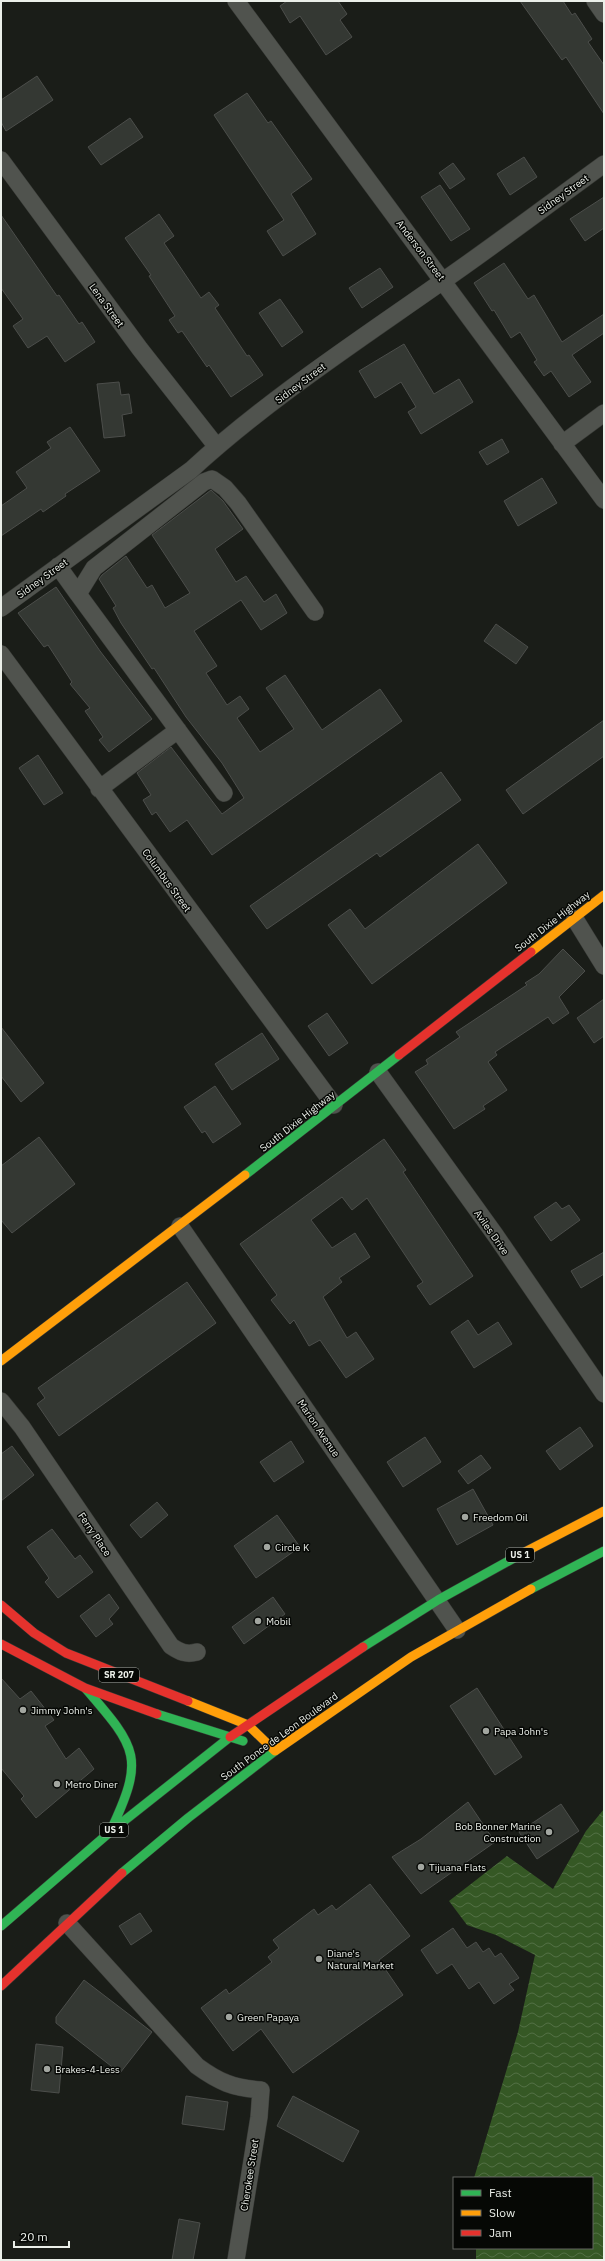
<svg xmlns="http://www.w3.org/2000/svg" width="605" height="2261" viewBox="0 0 605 2261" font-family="'IBM Plex Sans',sans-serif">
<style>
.water{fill:url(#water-waves)}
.building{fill:#343833;stroke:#4c4e4b}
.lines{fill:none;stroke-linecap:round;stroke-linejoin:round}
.street-casing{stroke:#373935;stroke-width:18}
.fast-casing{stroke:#373935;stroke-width:10}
.slow-casing{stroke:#373935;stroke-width:10}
.jam-casing{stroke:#373935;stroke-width:10}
.street{stroke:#50534e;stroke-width:17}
.fast{stroke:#30b455;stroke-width:9}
.slow{stroke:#ff9f0a;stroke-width:9}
.jam{stroke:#e5322d;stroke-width:9}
.poi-dot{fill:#a2a6a0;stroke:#060805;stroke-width:1.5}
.labels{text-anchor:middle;stroke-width:3;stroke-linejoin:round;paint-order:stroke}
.shield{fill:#060805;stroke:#a6aaa5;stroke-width:1}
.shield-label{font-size:9px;font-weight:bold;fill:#ebefe9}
.street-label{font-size:10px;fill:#ebefe9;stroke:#060805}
.poi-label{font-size:10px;fill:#ebefe9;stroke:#060805;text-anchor:start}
</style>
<defs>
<pattern id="water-waves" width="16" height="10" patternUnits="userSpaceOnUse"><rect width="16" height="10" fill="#355825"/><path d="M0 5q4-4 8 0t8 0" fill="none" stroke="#527045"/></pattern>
</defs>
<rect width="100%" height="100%" fill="#1a1d18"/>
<path class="water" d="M604,1809V2260H476V2248H592V2178H474L518,2032L535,1955L496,1935L467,1925L449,1901L507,1856L553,1889L586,1831Z"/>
<path class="building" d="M287,1H338L347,14L340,20L352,37L326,55L300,16L290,23L280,6Z
M520,1H563L572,15L575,13L592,39L588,42L604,65V114L566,57L562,60Z
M37,76L53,100L6,131L1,122V100Z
M247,93L268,123L271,121L312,179L291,194L316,234L283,256L267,231L284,220L214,115Z
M130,118L143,137L101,165L88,147Z
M524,157L537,177L510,195L497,174Z
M453,163L465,179L450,189L439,173Z
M440,185L470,229L451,241L421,197Z
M604,197V228L585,241L570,219Z
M159,214L174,236L164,243L201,298L209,292L219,305L215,308L247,356L249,355L263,375L231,397L209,365L207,367L182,331L178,333L169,320L175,316L149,276L151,275L125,238Z
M1,215L57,296L59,295L79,324L82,322L95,342L65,362L47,336L28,348L13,326L23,319L1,288Z
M504,263L528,299L534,295L562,342L604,314V333L572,355L591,382L569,397L551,371L544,376L534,362L537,360L520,332L511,338L494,310L492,311L474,283Z
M380,268L393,287L362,308L349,288Z
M280,299L303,332L282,347L259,313Z
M404,344L434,394L459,379L473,402L421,434L408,412L416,407L401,382L375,398L359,371Z
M119,382L121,395L129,394L132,413L122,415L125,436L104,438L97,384Z
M70,427L100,471L65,494L66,496L43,512L41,509L1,536V506L27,488L16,472L51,448L47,442Z
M502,439L509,452L487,465L479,452Z
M542,478L557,503L518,526L504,501Z
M211,490L223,501L243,529L215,549L236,582L246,576L264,602L276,594L287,613L261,630L241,600L194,631L217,666L206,673L227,705L240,696L249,709L237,718L260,752L294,729L266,688L285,675L322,730L380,689L402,721L212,855L187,820L170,832L156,812L152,815L143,800L151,795L137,773L171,747L222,814L244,798L222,763L186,717L154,668L152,669L121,623L113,608L116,606L99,579L102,575L126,556L147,588L152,585L165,608L190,593L152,535Z
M56,587L100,651L152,719L109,752L99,740L103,737L85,711L90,708L70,684L72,682L48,645L44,647L18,613Z
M496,624L528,647L516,664L484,641Z
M604,720V756L523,814L506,790Z
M38,755L63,793L44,805L19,768Z
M441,772L461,800L380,857L377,853L267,929L250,906Z
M478,844L507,883L372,984L328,925L350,909L365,929Z
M563,949L585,971L559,997L569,1013L553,1024L548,1017L495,1052L497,1055L488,1062L507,1090L483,1106L485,1109L454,1129L415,1072L428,1064L426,1060L460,1037L456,1032L527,985L525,983L539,974Z
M604,999V1036L594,1043L577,1018Z
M327,1013L348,1043L329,1056L308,1026Z
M1,1027L44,1083L21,1102L1,1076Z
M262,1033L279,1059L232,1090L215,1064Z
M215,1086L241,1124L213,1143L205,1131L202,1133L184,1107Z
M39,1137L75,1184L12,1233L1,1220V1166Z
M384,1139L406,1170L403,1172L473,1276L430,1305L417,1286L423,1282L367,1198L352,1210L342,1197L311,1220L332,1248L355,1233L370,1257L339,1278L342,1282L323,1297L347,1338L356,1332L374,1359L346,1378L320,1340L309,1346L294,1320L290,1324L271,1300L277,1295L240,1244Z
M556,1202L562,1209L569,1205L580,1220L551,1241L534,1217Z
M604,1252V1274L581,1288L571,1271Z
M187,1282L216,1323L59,1436L37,1404L45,1398L38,1388Z
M468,1320L478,1335L498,1322L512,1344L474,1368L451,1332Z
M580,1427L593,1446L560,1470L546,1451Z
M425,1437L441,1462L403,1487L387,1462Z
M291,1441L304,1462L274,1482L260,1462Z
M12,1446L34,1475L1,1501V1454Z
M481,1455L491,1468L468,1484L458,1471Z
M473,1489L493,1525L457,1545L437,1509Z
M157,1502L168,1515L141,1538L130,1525Z
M277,1515L300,1547L256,1578L234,1546Z
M52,1529L75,1559L80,1555L93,1572L58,1598L45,1582L49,1578L27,1547Z
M109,1594L119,1608L109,1619L113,1624L96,1637L80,1616Z
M273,1597L285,1614L244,1644L232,1627Z
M1,1678L20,1699L31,1691L54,1720L45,1726L66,1759L79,1748L94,1769L36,1818L21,1799L24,1796L1,1768Z
M477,1688L522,1757L495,1775L450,1706Z
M468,1802L495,1842L421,1894L392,1857L421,1839Z
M561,1804L579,1831L537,1859L519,1832Z
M370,1884L410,1936L379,1960L403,1995L293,2073L261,2029L233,2051L201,2008L226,1989L229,1994L272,1962L268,1957L279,1948L273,1940L314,1909L318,1915L332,1905L336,1910Z
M140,1913L152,1931L131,1945L119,1926Z
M453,1928L467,1948L476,1942L483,1952L489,1948L495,1957L501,1953L519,1978L509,1984L514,1990L494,2004L479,1982L469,1989L452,1964L437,1974L421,1950Z
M84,1980L152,2032L120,2073L56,2023V2017Z
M36,2044L63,2047L59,2093L31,2090Z
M186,2096L228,2102L224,2130L182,2124Z
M293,2096L359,2131L343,2162L277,2126Z
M179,2219L200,2223L193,2260H172Z"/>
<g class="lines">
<g class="street-casing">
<path id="street" d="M236,1L604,500
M595,1L604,14
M1,160L140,349L217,447
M562,444L604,413
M58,566L78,594
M1,608L191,470C266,401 356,342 440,283C495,245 549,204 604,164
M1,654L334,1105
M99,789L178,730
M224,793L78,594L94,568L204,482L212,479L225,488L238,503L315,612
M575,919L604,966
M378,1072L496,1236L604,1394
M180,1226L457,1630
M1,1401L22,1427L171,1646C180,1652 186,1655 197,1652
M67,1923L197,2066C219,2082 233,2088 261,2090L259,2117L236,2260"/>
</g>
<g class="fast-casing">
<path id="fast" d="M245,1175L399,1055
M531,1589L604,1551
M363,1647L438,1600L523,1553
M86,1689C138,1749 145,1758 110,1832
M157,1714L243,1741
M122,1873L188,1818L275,1751
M1,1926L110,1832L230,1737"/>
</g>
<g class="slow-casing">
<path id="slow" d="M531,952L604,895
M1,1361L245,1175
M523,1553L604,1511
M188,1701L248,1725L275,1751
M275,1751L411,1657L531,1589"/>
</g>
<g class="jam-casing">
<path id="jam" d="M399,1055L531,952
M1,1605L34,1633L66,1653L188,1701
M1,1644L85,1688L157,1714
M230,1737L363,1647
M1,1986L122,1873"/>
</g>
<use href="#street" class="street"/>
<use href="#fast" class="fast"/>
<use href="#slow" class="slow"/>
<use href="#jam" class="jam"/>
</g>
<g class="poi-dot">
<circle cx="465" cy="1517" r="4"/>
<circle cx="267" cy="1547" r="4"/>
<circle cx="258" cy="1621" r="4"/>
<circle cx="23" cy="1710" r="4"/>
<circle cx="486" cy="1731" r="4"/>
<circle cx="57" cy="1784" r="4"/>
<circle cx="549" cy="1832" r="4"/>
<circle cx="421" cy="1867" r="4"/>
<circle cx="319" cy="1959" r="4"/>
<circle cx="229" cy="2017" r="4"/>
<circle cx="47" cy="2069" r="4"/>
</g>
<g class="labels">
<g class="shield">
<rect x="506" y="1548" width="28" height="14" rx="3"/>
<rect x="99" y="1668" width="40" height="14" rx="3"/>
<rect x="100" y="1823" width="28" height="14" rx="3"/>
</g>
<g class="shield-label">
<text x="520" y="1558">US 1</text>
<text x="119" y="1678">SR 207</text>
<text x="114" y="1833">US 1</text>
</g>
<g class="street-label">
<text transform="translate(563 194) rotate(-36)" y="4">Sidney Street</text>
<text transform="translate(421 250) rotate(53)" y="4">Anderson Street</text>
<text transform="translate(107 305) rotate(54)" y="4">Lena Street</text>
<text transform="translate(300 383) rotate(-37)" y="4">Sidney Street</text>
<text transform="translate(42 578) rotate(-36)" y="4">Sidney Street</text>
<text transform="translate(167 880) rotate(54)" y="4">Columbus Street</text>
<text transform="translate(552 921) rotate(-38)" y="4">South Dixie Highway</text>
<text transform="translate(297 1121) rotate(-38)" y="4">South Dixie Highway</text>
<text transform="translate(492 1232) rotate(55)" y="4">Aviles Drive</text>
<text transform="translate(319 1428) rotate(56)" y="4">Marion Avenue</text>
<text transform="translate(95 1534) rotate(56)" y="4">Ferry Place</text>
<text transform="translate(279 1736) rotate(-36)" y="4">South Ponce de Leon Boulevard</text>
<text transform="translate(249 2175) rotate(-81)" y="4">Cherokee Street</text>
</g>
<g class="poi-label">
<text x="473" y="1521">Freedom Oil</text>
<text x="275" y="1551">Circle K</text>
<text x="266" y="1625">Mobil</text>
<text x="31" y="1714">Jimmy John's</text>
<text x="494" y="1735">Papa John's</text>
<text x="65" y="1788">Metro Diner</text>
<text x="541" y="1830" text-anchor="end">Bob Bonner Marine<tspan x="541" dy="12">Construction</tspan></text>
<text x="429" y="1871">Tijuana Flats</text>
<text x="327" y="1957">Diane's<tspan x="327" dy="12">Natural Market</tspan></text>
<text x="237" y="2021">Green Papaya</text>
<text x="55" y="2073">Brakes-4-Less</text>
</g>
</g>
<rect width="605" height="2261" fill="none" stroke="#ebefe9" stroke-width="4"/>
<rect x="453" y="2177" width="140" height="72" fill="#060805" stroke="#626460"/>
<rect x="461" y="2190" width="20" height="6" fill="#30b455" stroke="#626460"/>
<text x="489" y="2197" font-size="12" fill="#ebefe9">Fast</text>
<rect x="461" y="2210" width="20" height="6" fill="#ff9f0a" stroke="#626460"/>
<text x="489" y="2217" font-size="12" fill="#ebefe9">Slow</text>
<rect x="461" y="2230" width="20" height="6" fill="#e5322d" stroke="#626460"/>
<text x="489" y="2237" font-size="12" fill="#ebefe9">Jam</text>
<path d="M14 2241v6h55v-6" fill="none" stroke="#ebefe9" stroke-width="2"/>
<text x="20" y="2241" font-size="12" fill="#ebefe9" stroke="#060805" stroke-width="3" paint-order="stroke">20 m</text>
</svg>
